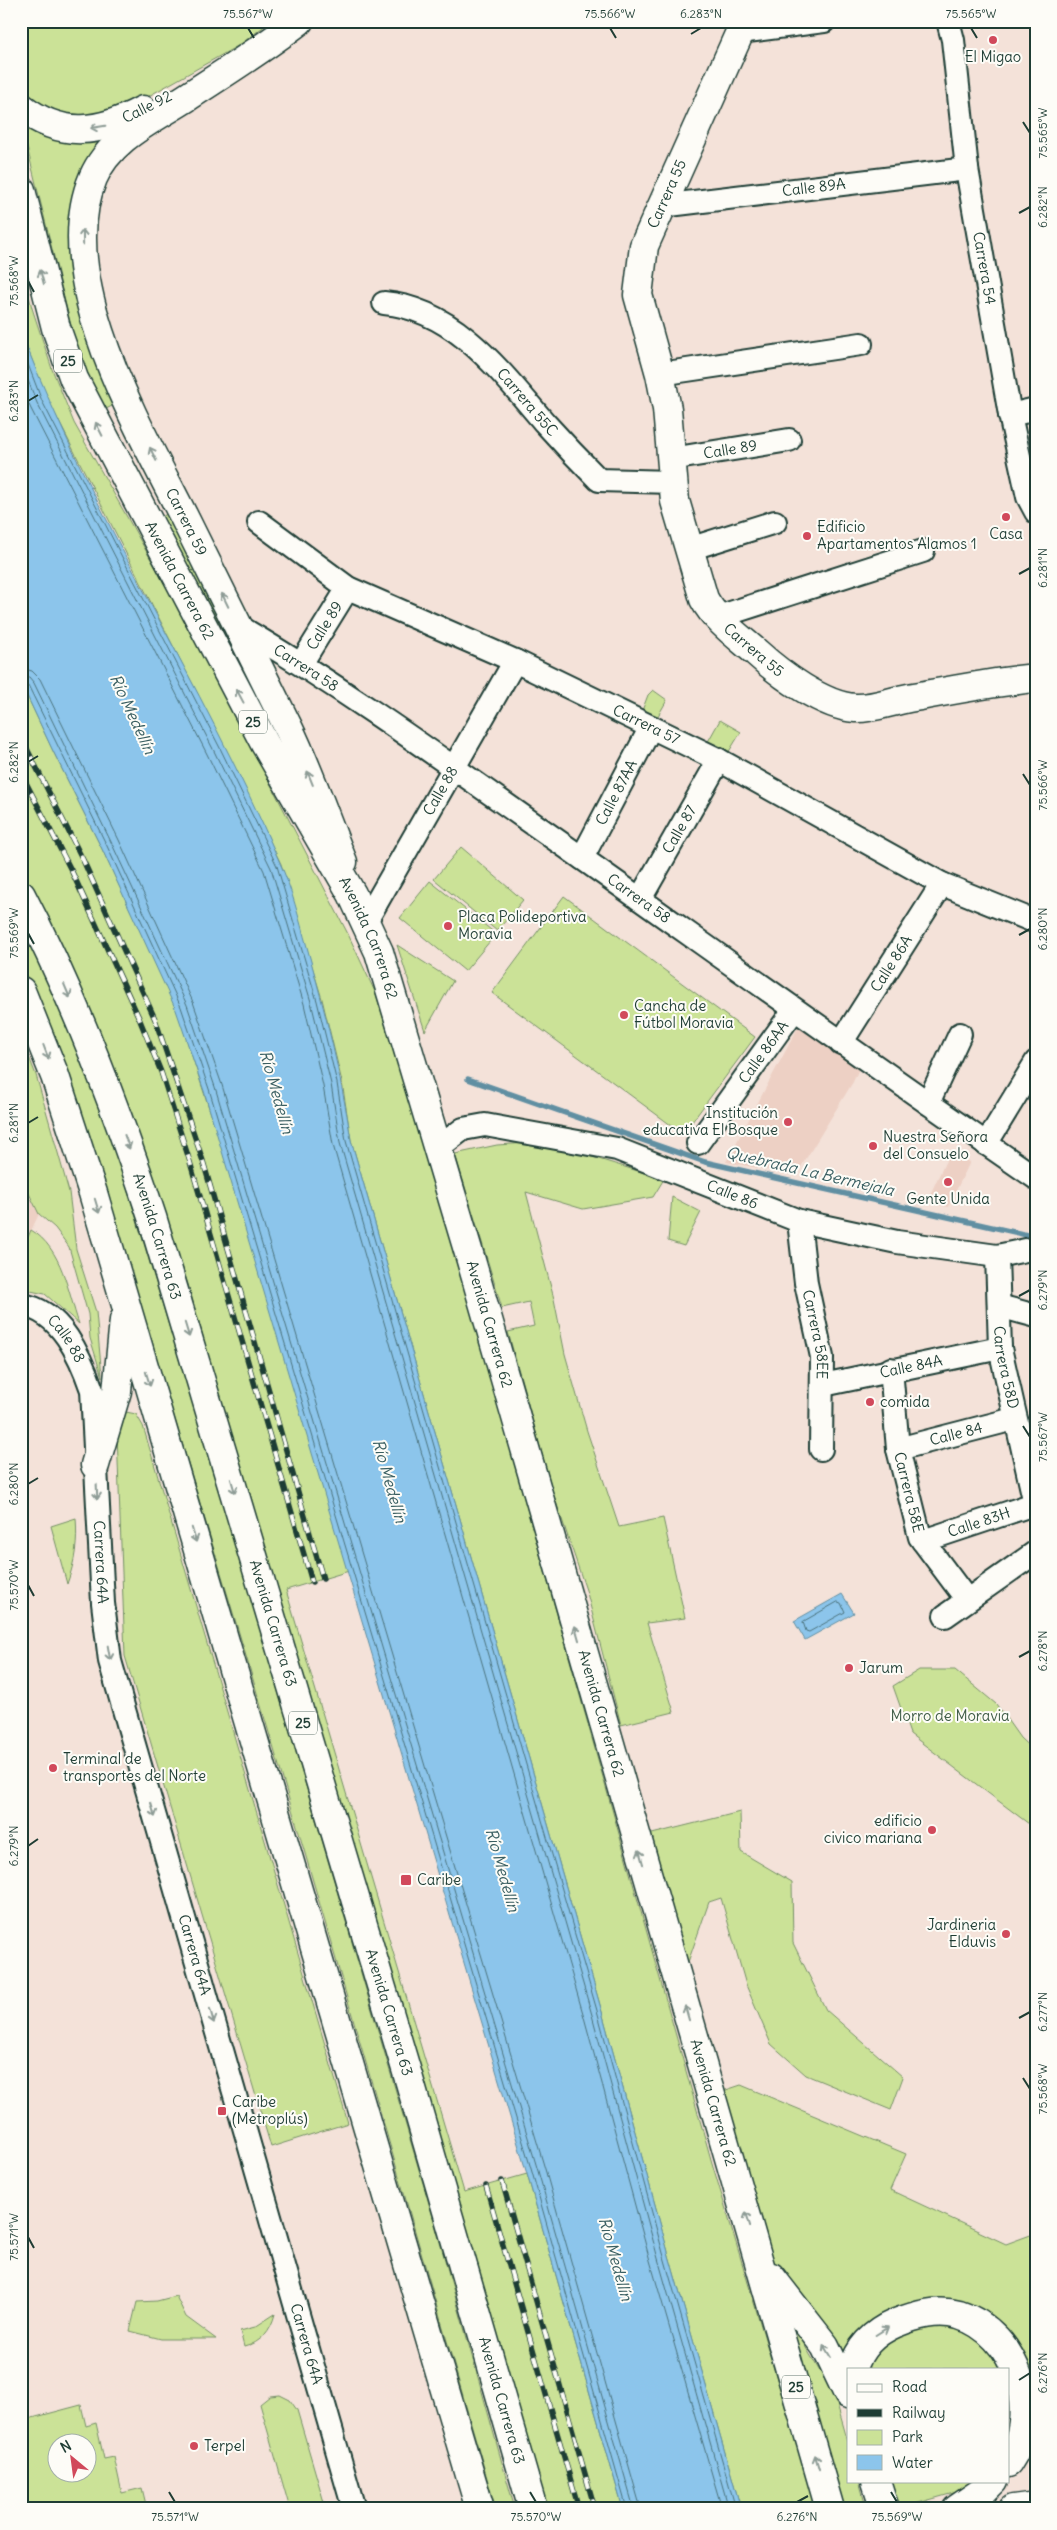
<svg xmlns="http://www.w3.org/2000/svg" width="1057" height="2530" viewBox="0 0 1057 2530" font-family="Delius,sans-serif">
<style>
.built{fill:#edd0c4}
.green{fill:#cbe297;stroke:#759066;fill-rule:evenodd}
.water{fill:#8cc5eb;stroke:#608fa2}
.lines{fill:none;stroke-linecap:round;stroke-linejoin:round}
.shore{stroke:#4b737d;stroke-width:1}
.stream{stroke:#608fa2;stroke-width:5.5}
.minor-casing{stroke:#1f3d34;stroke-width:26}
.major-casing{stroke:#1f3d34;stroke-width:31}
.highway-casing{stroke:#1f3d34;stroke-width:31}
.minor{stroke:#fdfcf7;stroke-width:22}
.major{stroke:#fdfcf7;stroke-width:28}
.highway{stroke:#fdfcf7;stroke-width:28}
.rail-casing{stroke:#1f3d34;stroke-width:5.5}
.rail{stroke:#fdfcf7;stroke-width:4;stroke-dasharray:11;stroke-linecap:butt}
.oneway{stroke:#8e9c96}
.ticks{fill:none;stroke:#1f3d34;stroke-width:2}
.poi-dot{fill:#d1495b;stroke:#fdfcf7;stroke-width:2}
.labels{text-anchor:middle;stroke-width:4;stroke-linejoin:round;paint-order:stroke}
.shield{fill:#fdfcf7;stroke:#62766e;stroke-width:1}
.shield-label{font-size:14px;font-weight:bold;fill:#1f3d34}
.poi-label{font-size:15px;fill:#1f3d34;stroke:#fdfcf7;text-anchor:start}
.street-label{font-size:15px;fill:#1f3d34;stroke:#fdfcf7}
.park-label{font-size:15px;fill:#415e48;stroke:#fdfcf7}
.water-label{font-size:16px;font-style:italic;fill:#3a5f62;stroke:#fdfcf7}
.neatline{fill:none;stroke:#1f3d34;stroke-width:2}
.ticks-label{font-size:12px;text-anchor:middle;fill:#1f3d34}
</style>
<rect width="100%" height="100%" fill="#f4e2d9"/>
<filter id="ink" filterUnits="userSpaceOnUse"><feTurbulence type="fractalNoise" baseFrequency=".02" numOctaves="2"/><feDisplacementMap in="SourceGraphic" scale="10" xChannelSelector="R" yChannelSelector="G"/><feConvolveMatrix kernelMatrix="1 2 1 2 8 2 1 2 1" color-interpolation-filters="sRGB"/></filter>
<g filter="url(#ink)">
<path class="built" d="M800,1024L861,1064L853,1082L796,1175L726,1162Z
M949,1154L970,1162L948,1207L927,1201Z
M21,1177L39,1214L28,1237L21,1239Z"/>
<path class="green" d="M26,21H271L241,44L138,102L104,118L63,120L36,106L21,89V39Z
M22,127C58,141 70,141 107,135L83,174L118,403L102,411L74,338Z
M21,263L32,308L52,369L74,423L193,634L348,934L376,994L456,1257L712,2163L816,2509H741L668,2252L602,2012L351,1140L342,1082L322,999L281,864L224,746L47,398L21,332Z
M171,511L291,751L282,756L159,519Z
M21,683L53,751L102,849L177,1010L226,1160L349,1571L286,1590L464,2192L527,2174L623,2509H548L454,2187L276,1593L188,1284L161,1203L53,940L21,877Z
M653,690L667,700L654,723L640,716L648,695Z
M720,720L741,732L725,758L705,747Z
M461,847L523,900L497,931L434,879Z
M430,881L496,934L465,971L400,918Z
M564,896L755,1037L683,1134L492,993Z
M21,917L50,982L116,1152L210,1460L314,1813L432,2214L515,2509H496L297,1826L101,1173L58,1053L21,964Z
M397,945L453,981L425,1031Z
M21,1037L36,1075L69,1192L76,1249L96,1312L102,1377L90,1338L88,1314L69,1247L55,1228L39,1214L21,1177Z
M543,1142L664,1179L653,1197L583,1209L526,1192L554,1299L565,1354L587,1431L619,1527L663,1518L685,1618L647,1623L674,1712L621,1725L587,1593L552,1490L508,1332L534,1326L529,1302L502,1308L455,1154L497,1145Z
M672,1197L701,1212L684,1246L668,1241Z
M31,1230C62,1248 68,1292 79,1324L45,1294L21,1289V1239L28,1237Z
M126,1412L136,1414L143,1426L348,2123L271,2147L125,1656L117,1433L119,1418Z
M76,1518C78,1542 75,1562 67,1584L51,1526Z
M919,1670H955L996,1704L1020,1738L1036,1753V1838L1029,1824L910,1734L893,1686Z
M740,1812L741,1852L792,1882L793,1943L826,2010L903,2077L891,2110L806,2075L771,2044L746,1985L721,1898L709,1902L687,1965L648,1835Z
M741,2085L906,2154L890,2190L1006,2244L1036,2233V2406L1027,2372L952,2307L846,2358L777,2273L723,2091Z
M176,2296L186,2317L216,2339H161L130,2331L137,2302L157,2301Z
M275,2314C271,2330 261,2343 244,2347L240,2331L255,2327Z
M935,2321L981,2338L1002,2369H859L872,2346Z
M792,2324L835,2397L848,2442V2481H859L867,2509H845Z
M280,2395L290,2400L297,2410L326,2509H290L260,2404L270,2396Z
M81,2405L86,2426L96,2423L104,2459L114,2457L122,2493L142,2488L147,2509H21V2421ZM58,2442H88V2472H58Z
M884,2481H975L964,2490L897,2509Z"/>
<path class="water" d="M21,332C92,516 202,682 280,863C292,889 299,919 307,947C325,1011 341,1074 351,1140L602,2012L668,2252L741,2509H623L527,2174L204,1091L176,1010L102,849L53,751L21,683Z
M842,1594L854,1613L805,1640L794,1621Z"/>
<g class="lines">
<path class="shore" d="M21,346L42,401L220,748L277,866L317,1001L337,1083L346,1141L598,2014L663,2253L736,2509
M21,363L37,403L214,751L271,868L311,1002L331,1084L340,1143L592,2015L657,2255L729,2509
M21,384L30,407L207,754L264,871L304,1004L323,1086L333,1145L584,2017L649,2257L722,2509
M21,668L32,671L40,679L119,840L193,1002L222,1085L545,2169L641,2509
M21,676L29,677L34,683L112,844L187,1005L215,1087L538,2171L634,2509
M21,682L28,685L107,846L181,1007L209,1089L532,2172L627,2509
M838,1602L841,1603L845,1612L809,1632L806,1631L803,1622Z"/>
<path class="stream" d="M468,1079L705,1162L1036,1237"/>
<g class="minor-casing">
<g id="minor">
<path id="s1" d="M948,21L953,40L967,169L1010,415L1028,497L1036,512"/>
<path d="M740,32L824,21"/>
<path id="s2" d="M661,206L967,169"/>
<path id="s3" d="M384,303C455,309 501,372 544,422C562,442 580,461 599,480L672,482"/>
<path d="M660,374L861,344"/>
<path d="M1010,415L1036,409"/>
<path id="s4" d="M671,459L789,440"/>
<path id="s5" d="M259,522L348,588L515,661L719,760L942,884L1036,922"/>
<path d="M689,549L775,522"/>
<path d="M718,617L923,551"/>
<path id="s6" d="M238,626C350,692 455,769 562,844C719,955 876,1068 1036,1178"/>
<path id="s7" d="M301,664L348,588"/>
<path id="s8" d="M582,858L651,727"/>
<path id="s9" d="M640,899L719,760"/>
<path id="s10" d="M366,921L515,661"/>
<path id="s11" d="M841,1043L942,884"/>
<path d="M928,1103L960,1034"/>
<path id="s12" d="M698,1143L794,1010"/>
<path d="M986,1144L1036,1062"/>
<path id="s13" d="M438,1148L463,1129L485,1125L617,1149L799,1221L897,1242L997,1256L1036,1248"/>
<path id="s14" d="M799,1221L806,1283L822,1357L821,1449"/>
<path id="s15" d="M997,1256L1000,1348L1036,1508"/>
<path id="s16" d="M21,1305C61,1310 81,1358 92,1390L103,1603L110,1661L354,2509"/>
<path d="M999,1306L1036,1316"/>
<path id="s17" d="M891,1369L898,1449L920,1537L967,1600"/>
<path id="s18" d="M823,1385L1000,1348"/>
<path id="s19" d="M898,1449L1014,1419"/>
<path id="s20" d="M923,1541L1034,1504"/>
<path d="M945,1616L1036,1552"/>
</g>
</g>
<g class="major-casing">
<g id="major">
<path id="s21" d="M299,21C263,49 224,73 186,98C152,120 110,138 93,178C50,280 143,434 187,523C221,591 254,659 288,727C309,770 325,817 343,862"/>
<path id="s22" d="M742,21L740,32L644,246L638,295L660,374L667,409L675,501L704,599C715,620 739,637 757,653C780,674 823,706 855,708C870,709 889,702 904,699C948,691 991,682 1036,678"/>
<path d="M21,107C62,139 100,133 143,110"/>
<path d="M1013,2509L1036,2506"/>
</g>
</g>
<g class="highway-casing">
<g id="highway">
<path id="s23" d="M21,190L56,328L74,379L265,744L352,894L379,952L470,1257L830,2509"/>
<path id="s24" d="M21,895C75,998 116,1107 152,1217L409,2079L533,2509"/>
<path d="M21,991L55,1076L93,1193L480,2509"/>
<path d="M95,1465L117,1391L124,1320"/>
<path d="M771,2277L825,2346L848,2394"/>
<path d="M853,2369C859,2347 875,2332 896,2323C916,2315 937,2309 959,2315C1018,2333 1042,2414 1008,2463"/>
<path d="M876,2481L885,2509"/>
<path d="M957,2509L983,2491L993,2481"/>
</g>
</g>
<use href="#minor" class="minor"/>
<use href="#major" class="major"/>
<use href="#highway" class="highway"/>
<g class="rail-casing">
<path id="rail" d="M21,737L83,860L155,1019L203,1161L323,1579
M21,773L72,872L139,1018L161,1072L190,1162L312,1582
M502,2181L595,2509
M486,2186L579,2509"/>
</g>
<use href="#rail" class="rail"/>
</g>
<defs><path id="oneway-shaft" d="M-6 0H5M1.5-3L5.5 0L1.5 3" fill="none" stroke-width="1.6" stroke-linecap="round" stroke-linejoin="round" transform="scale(1.25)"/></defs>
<g class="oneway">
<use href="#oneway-shaft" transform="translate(98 127) rotate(170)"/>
<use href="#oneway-shaft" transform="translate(83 237) rotate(-91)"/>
<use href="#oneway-shaft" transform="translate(42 277) rotate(-105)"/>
<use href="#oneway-shaft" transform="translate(99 429) rotate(-117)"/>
<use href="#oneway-shaft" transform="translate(153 454) rotate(-116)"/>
<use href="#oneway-shaft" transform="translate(225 600) rotate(-116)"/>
<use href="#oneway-shaft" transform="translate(240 696) rotate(-118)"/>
<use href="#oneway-shaft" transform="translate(310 778) rotate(-112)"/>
<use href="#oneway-shaft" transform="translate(67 991) rotate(67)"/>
<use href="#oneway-shaft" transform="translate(46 1052) rotate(69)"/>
<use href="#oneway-shaft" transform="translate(127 1142) rotate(70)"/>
<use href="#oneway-shaft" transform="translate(97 1206) rotate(73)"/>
<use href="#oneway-shaft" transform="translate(187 1330) rotate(73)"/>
<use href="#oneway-shaft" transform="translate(148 1379) rotate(73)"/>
<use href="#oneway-shaft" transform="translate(233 1486) rotate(73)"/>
<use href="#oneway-shaft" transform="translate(97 1492) rotate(87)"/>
<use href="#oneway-shaft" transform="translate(194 1535) rotate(73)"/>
<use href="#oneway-shaft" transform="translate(577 1633) rotate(-106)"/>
<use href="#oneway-shaft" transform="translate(109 1653) rotate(80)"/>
<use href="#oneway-shaft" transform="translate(153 1810) rotate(74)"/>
<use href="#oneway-shaft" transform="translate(641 1857) rotate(-106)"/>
<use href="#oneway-shaft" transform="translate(687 2013) rotate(-106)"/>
<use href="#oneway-shaft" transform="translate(212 2016) rotate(74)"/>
<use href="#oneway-shaft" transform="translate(748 2219) rotate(-107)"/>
<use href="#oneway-shaft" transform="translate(882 2331) rotate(-32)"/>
<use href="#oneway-shaft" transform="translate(827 2351) rotate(-121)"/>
<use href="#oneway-shaft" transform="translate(817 2462) rotate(-106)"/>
</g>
</g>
<path class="ticks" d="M248,28L254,38M610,28L616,38M971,28L977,38M691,34L701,28M1023,122L1030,133M1019,213L1030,207M28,281L34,292M28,401L38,395M1019,574L1030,568M28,762L38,756M1023,774L1030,785M28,933L34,944M1019,935L1030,929M28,1123L38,1117M1019,1296L1030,1290M1023,1426L1030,1437M28,1484L38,1478M28,1585L34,1596M1019,1657L1030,1651M28,1846L38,1839M1019,2018L1030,2012M1023,2078L1030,2089M28,2237L34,2248M1019,2380L1030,2373M169,2492L175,2502M530,2492L536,2502M891,2492L897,2502M797,2502L808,2496"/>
<g class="poi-dot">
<circle cx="993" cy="40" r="5"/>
<circle cx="1006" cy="517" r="5"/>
<circle cx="807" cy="536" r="5"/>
<circle cx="448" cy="926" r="5"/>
<circle cx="624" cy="1015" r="5"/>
<circle cx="788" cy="1122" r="5"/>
<circle cx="873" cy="1146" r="5"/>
<circle cx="948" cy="1182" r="5"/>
<circle cx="870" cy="1402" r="5"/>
<circle cx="849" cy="1668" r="5"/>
<circle cx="53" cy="1768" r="5"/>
<circle cx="932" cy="1830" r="5"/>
<rect x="400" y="1874" width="12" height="12" rx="2.5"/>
<circle cx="1006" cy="1934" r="5"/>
<rect x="217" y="2106" width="10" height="10" rx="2.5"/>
<circle cx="194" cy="2446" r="5"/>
</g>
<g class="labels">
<g class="shield">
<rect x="54" y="349.5" width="28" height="23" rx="4"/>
<rect x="239" y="710.5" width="28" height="23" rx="4"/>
<rect x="289" y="1711.5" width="28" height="23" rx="4"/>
<rect x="782" y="2375.5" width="28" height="23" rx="4"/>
</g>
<g class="shield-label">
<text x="68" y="366">25</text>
<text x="253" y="727">25</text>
<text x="303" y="1728">25</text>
<text x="796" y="2392">25</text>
</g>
<g class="poi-label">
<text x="993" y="62" text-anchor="middle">El Migao</text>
<text x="817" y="532">Edificio<tspan x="817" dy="17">Apartamentos Alamos 1</tspan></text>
<text x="1006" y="539" text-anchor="middle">Casa</text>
<text x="458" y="922">Placa Polideportiva<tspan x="458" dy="17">Moravia</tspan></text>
<text x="634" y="1011">Cancha de<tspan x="634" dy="17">Fútbol Moravia</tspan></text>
<text x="778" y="1118" text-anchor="end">Institución<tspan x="778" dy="17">educativa El Bosque</tspan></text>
<text x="883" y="1142">Nuestra Señora<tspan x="883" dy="17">del Consuelo</tspan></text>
<text x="948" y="1204" text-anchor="middle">Gente Unida</text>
<text x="880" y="1407">comida</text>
<text x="859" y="1673">Jarum</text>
<text x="63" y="1764">Terminal de<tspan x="63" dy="17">transportes del Norte</tspan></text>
<text x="922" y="1826" text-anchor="end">edificio<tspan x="922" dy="17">civico mariana</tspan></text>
<text x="417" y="1885">Caribe</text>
<text x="996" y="1930" text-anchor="end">Jardineria<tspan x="996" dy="17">Elduvis</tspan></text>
<text x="232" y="2107">Caribe<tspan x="232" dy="17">(Metroplús)</tspan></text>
<text x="204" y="2451">Terpel</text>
</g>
<g class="street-label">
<text transform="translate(147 107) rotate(-27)" y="5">Calle 92</text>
<text dy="5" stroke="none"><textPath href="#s2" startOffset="154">Calle 89A</textPath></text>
<text transform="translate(667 194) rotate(-66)" y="5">Carrera 55</text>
<text dy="5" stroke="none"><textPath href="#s1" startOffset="250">Carrera 54</textPath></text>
<text dy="5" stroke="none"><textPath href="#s3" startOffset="179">Carrera 55C</textPath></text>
<text dy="5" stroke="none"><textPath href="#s4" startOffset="60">Calle 89</textPath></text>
<text dy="5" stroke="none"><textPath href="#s21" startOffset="628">Carrera 59</textPath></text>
<text dy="5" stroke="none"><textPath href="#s23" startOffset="424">Avenida Carrera 62</textPath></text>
<text dy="5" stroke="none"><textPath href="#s7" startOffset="45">Calle 89</textPath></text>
<text dy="5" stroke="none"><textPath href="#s22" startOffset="679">Carrera 55</textPath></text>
<text dy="5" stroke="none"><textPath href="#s6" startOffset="80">Carrera 58</textPath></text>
<text dy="5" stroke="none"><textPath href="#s5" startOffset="439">Carrera 57</textPath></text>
<text dy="5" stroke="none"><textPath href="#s10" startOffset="150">Calle 88</textPath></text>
<text dy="5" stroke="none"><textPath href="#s8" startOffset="74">Calle 87AA</textPath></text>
<text dy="5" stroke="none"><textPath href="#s9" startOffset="80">Calle 87</textPath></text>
<text dy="5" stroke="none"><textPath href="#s6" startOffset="485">Carrera 58</textPath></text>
<text dy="5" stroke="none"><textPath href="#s23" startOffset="829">Avenida Carrera 62</textPath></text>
<text dy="5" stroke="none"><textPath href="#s11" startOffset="94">Calle 86A</textPath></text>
<text dy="5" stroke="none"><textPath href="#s12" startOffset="112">Calle 86AA</textPath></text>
<text dy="5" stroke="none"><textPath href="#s13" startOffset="312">Calle 86</textPath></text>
<text dy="5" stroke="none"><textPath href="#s24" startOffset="368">Avenida Carrera 63</textPath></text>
<text dy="5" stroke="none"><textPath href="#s23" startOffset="1234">Avenida Carrera 62</textPath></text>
<text dy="5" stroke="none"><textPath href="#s14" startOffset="115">Carrera 58EE</textPath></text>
<text dy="5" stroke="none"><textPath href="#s16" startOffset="59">Calle 88</textPath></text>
<text dy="5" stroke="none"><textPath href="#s18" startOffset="90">Calle 84A</textPath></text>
<text dy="5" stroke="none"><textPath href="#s15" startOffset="112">Carrera 58D</textPath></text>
<text dy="5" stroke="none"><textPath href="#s19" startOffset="60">Calle 84</textPath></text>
<text dy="5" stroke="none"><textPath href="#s17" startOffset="125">Carrera 58E</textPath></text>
<text dy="5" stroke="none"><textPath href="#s20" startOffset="59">Calle 83H</textPath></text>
<text dy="5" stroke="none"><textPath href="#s16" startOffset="289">Carrera 64A</textPath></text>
<text dy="5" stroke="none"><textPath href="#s24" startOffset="772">Avenida Carrera 63</textPath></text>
<text dy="5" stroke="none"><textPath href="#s23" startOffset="1639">Avenida Carrera 62</textPath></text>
<text dy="5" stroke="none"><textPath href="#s16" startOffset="694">Carrera 64A</textPath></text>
<text dy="5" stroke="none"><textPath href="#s24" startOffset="1178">Avenida Carrera 63</textPath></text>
<text dy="5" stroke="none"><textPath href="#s23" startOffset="2044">Avenida Carrera 62</textPath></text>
<text dy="5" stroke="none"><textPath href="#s16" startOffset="1099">Carrera 64A</textPath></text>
<text dy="5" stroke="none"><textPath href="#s24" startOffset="1582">Avenida Carrera 63</textPath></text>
</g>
<g class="park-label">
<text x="950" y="1721">Morro de Moravia</text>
</g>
<g class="water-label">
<text transform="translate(133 714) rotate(65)" y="6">Río Medellín</text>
<text transform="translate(277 1092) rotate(74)" y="6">Río Medellín</text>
<text transform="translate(810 1171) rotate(13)" y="6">Quebrada La Bermejala</text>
<text transform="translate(390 1481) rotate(74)" y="6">Río Medellín</text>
<text transform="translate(503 1870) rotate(74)" y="6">Río Medellín</text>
<text transform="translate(616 2259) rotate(74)" y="6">Río Medellín</text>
</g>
</g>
<rect width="1057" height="2530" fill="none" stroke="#fdfcf7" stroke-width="55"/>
<rect x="847" y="2368" width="162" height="115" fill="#fdfcf7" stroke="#a4b0a9"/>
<rect x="857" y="2384" width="25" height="8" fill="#fdfcf7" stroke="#a4b0a9"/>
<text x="892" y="2392" font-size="15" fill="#1f3d34">Road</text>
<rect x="857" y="2409" width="25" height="8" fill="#1f3d34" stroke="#a4b0a9"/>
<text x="892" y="2418" font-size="15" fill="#1f3d34">Railway</text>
<rect x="857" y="2430" width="25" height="15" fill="#cbe297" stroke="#a4b0a9"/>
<text x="892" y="2442" font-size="15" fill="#1f3d34">Park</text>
<rect x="857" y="2455" width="25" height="15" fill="#8cc5eb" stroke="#a4b0a9"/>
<text x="892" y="2468" font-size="15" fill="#1f3d34">Water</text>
<g transform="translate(72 2458) rotate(331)"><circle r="24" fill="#fdfcf7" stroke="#a4b0a9"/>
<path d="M0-4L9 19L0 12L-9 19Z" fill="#d1495b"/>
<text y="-8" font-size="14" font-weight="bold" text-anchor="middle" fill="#1f3d34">N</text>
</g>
<rect x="28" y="28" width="1002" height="2474" class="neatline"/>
<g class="ticks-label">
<text x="248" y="18">75.567°W</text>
<text x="610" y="18">75.566°W</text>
<text x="701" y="18">6.283°N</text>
<text x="971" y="18">75.565°W</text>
<text transform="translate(1043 133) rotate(-90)" y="4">75.565°W</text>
<text transform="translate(1043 207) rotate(-90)" y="4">6.282°N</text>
<text transform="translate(14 281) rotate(-90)" y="4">75.568°W</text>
<text transform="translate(14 401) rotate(-90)" y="4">6.283°N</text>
<text transform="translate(1043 568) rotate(-90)" y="4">6.281°N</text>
<text transform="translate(14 762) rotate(-90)" y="4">6.282°N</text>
<text transform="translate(1043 785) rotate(-90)" y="4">75.566°W</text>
<text transform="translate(1043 929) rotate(-90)" y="4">6.280°N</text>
<text transform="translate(14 933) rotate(-90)" y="4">75.569°W</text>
<text transform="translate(14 1123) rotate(-90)" y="4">6.281°N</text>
<text transform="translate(1043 1290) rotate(-90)" y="4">6.279°N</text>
<text transform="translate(1043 1437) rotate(-90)" y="4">75.567°W</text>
<text transform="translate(14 1484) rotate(-90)" y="4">6.280°N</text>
<text transform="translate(14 1585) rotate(-90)" y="4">75.570°W</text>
<text transform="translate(1043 1651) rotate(-90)" y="4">6.278°N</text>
<text transform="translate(14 1846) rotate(-90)" y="4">6.279°N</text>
<text transform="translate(1043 2012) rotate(-90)" y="4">6.277°N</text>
<text transform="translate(1043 2089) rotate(-90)" y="4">75.568°W</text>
<text transform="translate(14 2237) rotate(-90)" y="4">75.571°W</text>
<text transform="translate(1043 2373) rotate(-90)" y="4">6.276°N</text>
<text x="175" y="2521">75.571°W</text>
<text x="536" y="2521">75.570°W</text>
<text x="797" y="2521">6.276°N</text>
<text x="897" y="2521">75.569°W</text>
</g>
</svg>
